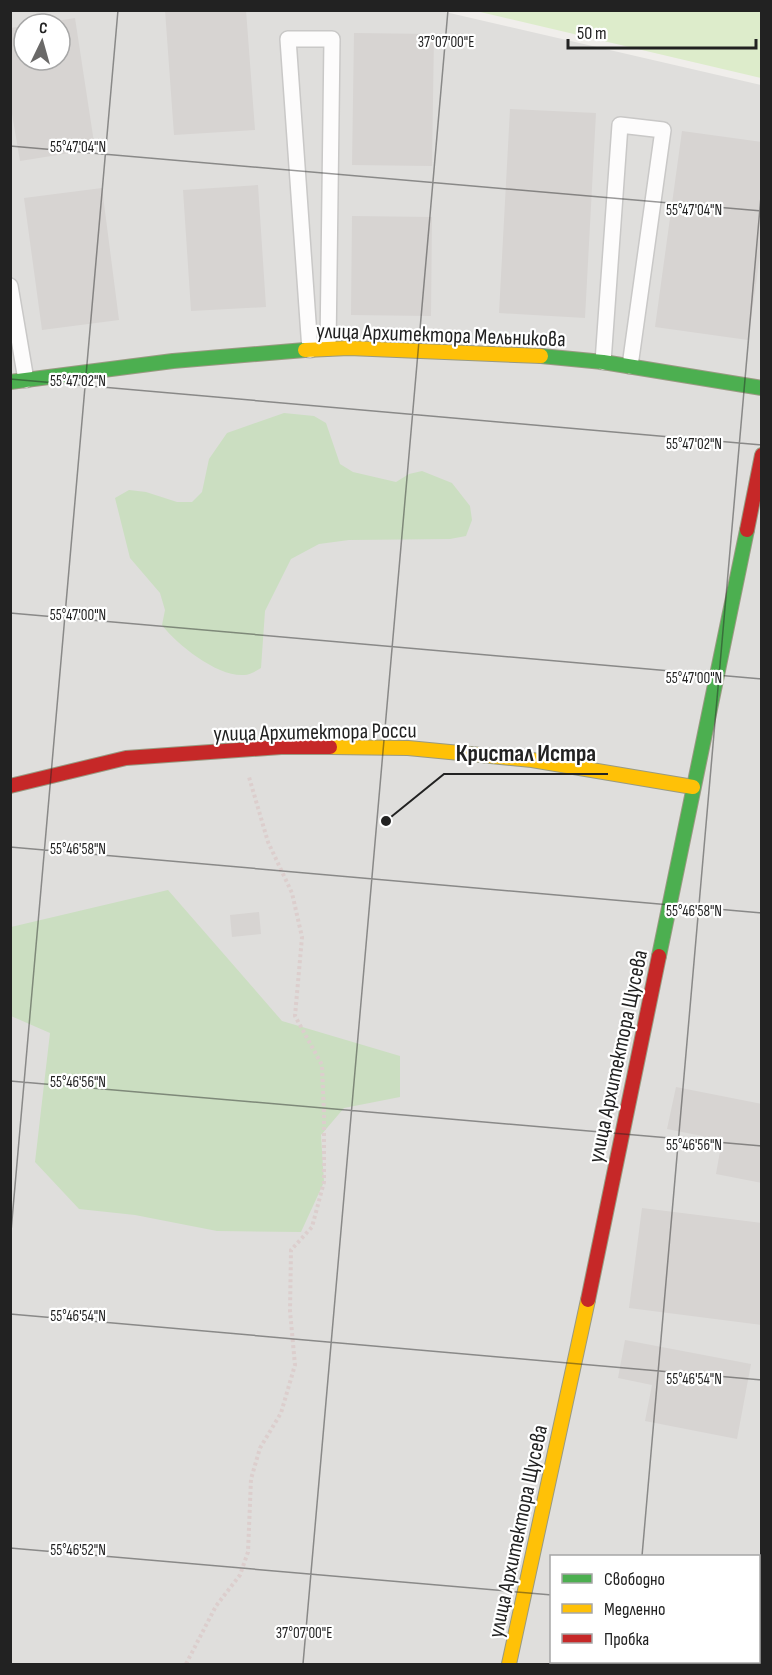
<svg xmlns="http://www.w3.org/2000/svg" width="772" height="1675" viewBox="0 0 772 1675" font-family="'Sofia Sans Condensed',sans-serif">
<style>
.residential{fill:#dfdedc;fill-rule:evenodd}
.grass{fill:#ddeccb}
.forest{fill:#cbdec1}
.building{fill:#d7d4d2}
.lines{fill:none;stroke-linecap:round;stroke-linejoin:round}
.lane-casing{stroke:#c9c8c7;stroke-width:18}
.fast-casing{stroke:#999a82;stroke-width:16}
.slow-casing{stroke:#999a82;stroke-width:16}
.jam-casing{stroke:#999a82;stroke-width:16}
.path{stroke:#dccecd;stroke-width:4;stroke-dasharray:3 3;stroke-linecap:butt}
.lane{stroke:#fdfcfc;stroke-width:15}
.fast{stroke:#4caf50;stroke-width:14}
.slow{stroke:#ffc107;stroke-width:14}
.jam{stroke:#c62828;stroke-width:14}
.ticks{fill:none;stroke:#222;stroke-width:1.5;stroke-opacity:0.45}
.labels{text-anchor:middle;stroke-width:4.5;stroke-linejoin:round;paint-order:stroke}
.street-label{font-size:22px;fill:#222;stroke:#fff}
.ticks-label{font-size:15px;text-anchor:middle;fill:#222;stroke:#fff;stroke-width:4.5;stroke-linejoin:round;paint-order:stroke}
.leader{fill:none;stroke:#222;stroke-width:2}
.callout-dot{fill:#222;stroke:#fff;stroke-width:2}
.callout-label{font-size:24px;text-anchor:middle;font-weight:bold;fill:#222;stroke:#fff;stroke-width:4.5;stroke-linejoin:round;paint-order:stroke}
</style>
<rect width="100%" height="100%" fill="#f0eeeb"/>
<path class="residential" d="M11,11H441L761,85V1664H11ZM24,24H60V60H24ZM552,1556H758V1662H552Z"/>
<path class="grass" d="M476,11H761V78Z"/>
<path class="forest" d="M284,413L314,416L326,423L340,464L353,472L396,482L409,474L422,471L452,483L470,506L472,520L466,536L450,539L349,540L319,544L291,559L265,611L261,668C256,671 250,675 244,675C218,677 177,645 162,625L165,610L160,593L130,558L115,498L129,490L146,492L177,502H192L202,492L209,459L227,433Z
M168,890L282,1021L400,1056V1097L344,1108L321,1135L324,1182L301,1232L217,1231L135,1215L79,1209L35,1162L50,1033L11,1016V927Z"/>
<path class="building" d="M165,10H246L255,130L174,135Z
M75,18L95,149L20,161L10,102V28L24,26V60H60V24H44V23Z
M354,33L434,34L432,166L352,165Z
M510,109L596,113L585,318L499,313Z
M682,131L762,142V242L748,340L655,327Z
M258,185L266,307L191,311L183,190Z
M102,188L119,320L42,330L24,198Z
M352,216L432,217L431,316L351,315Z
M259,912L261,934L232,937L230,915Z
M676,1087L762,1104V1183L716,1174L722,1140L667,1129Z
M642,1208L762,1223V1325L629,1308Z
M625,1340L751,1364L737,1439L645,1421L652,1385L618,1378Z"/>
<g class="lines">
<g class="lane-casing">
<path id="lane" d="M10,286L26,380
M310,350L288,39H332L328,348
M603,362L620,125L663,130L630,366"/>
</g>
<g class="fast-casing">
<path id="fast" d="M541,356L603,362L762,388
M10,382L173,361L305,350
M659,956L747,530"/>
</g>
<g class="slow-casing">
<path id="slow" d="M305,350L349,348L541,356
M330,747L408,748L532,760L693,787
M509,1664L588,1300"/>
</g>
<g class="jam-casing">
<path id="jam" d="M747,530L762,455
M10,786L126,758L281,747H330
M588,1300L659,956"/>
</g>
<path class="path" d="M186,1664L216,1606L240,1575L248,1552L251,1479L260,1448L281,1413L295,1365L290,1311L291,1250L312,1227L324,1182V1114L322,1065L295,1016L302,937L292,893L268,842L249,777"/>
<use href="#lane" class="lane"/>
<use href="#fast" class="fast"/>
<use href="#slow" class="slow"/>
<use href="#jam" class="jam"/>
</g>
<path class="ticks" d="M10,146L762,211M10,379L762,445M10,613L762,679M10,847L762,913M10,1081L762,1146M10,1243L118,10M10,1314L762,1380M10,1548L552,1595M642,1556L762,185M758,1613L762,1614M303,1664L448,10M632,1664V1662"/>
<g class="labels">
<g class="street-label">
<text transform="translate(441 334) rotate(2)" y="8">улица Архитектора Мельникова</text>
<text transform="translate(315 731) rotate(-1)" y="8">улица Архитектора Росси</text>
<text transform="translate(617 1056) rotate(-78)" y="8">улица Архитектора Щусева</text>
<text transform="translate(517 1531) rotate(-78)" y="8">улица Архитектора Щусева</text>
</g>
</g>
<g class="ticks-label">
<text x="446" y="47">37°07'00"E</text>
<text x="78" y="152">55°47'04"N</text>
<text x="694" y="215">55°47'04"N</text>
<text x="78" y="386">55°47'02"N</text>
<text x="694" y="449">55°47'02"N</text>
<text x="78" y="620">55°47'00"N</text>
<text x="694" y="683">55°47'00"N</text>
<text x="78" y="854">55°46'58"N</text>
<text x="694" y="916">55°46'58"N</text>
<text x="78" y="1087">55°46'56"N</text>
<text x="694" y="1150">55°46'56"N</text>
<text x="78" y="1321">55°46'54"N</text>
<text x="694" y="1384">55°46'54"N</text>
<text x="78" y="1555">55°46'52"N</text>
<text x="304" y="1638">37°07'00"E</text>
</g>
<path class="leader" d="M386 821L444 774H608"/>
<circle class="callout-dot" cx="386" cy="821" r="6"/>
<g class="callout-label">
<text x="526" y="761">Кристал Истра</text>
</g>
<rect width="772" height="1675" fill="none" stroke="#222222" stroke-width="24"/>
<rect x="550" y="1555" width="210" height="108" fill="#ffffff" stroke="#a7a7a7" stroke-width="1.5"/>
<rect x="562" y="1574" width="30" height="9" fill="#4caf50" stroke="#a7a7a7" stroke-width="1.5"/>
<text x="604" y="1585" font-size="18" fill="#222222">Свободно</text>
<rect x="562" y="1604" width="30" height="9" fill="#ffc107" stroke="#a7a7a7" stroke-width="1.5"/>
<text x="604" y="1615" font-size="18" fill="#222222">Медленно</text>
<rect x="562" y="1634" width="30" height="9" fill="#c62828" stroke="#a7a7a7" stroke-width="1.5"/>
<text x="604" y="1645" font-size="18" fill="#222222">Пробка</text>
<g transform="translate(42 42) rotate(5)"><circle r="28" fill="#ffffff" stroke="#a7a7a7" stroke-width="1.5"/>
<path d="M0-4.5L10 22L0 15L-10 22Z" fill="#6a6968"/>
<text y="-9" font-size="16" font-weight="bold" text-anchor="middle" fill="#222222">С</text>
</g>
<path d="M568 39v9h188v-9" fill="none" stroke="#222222" stroke-width="3"/>
<text x="577" y="39" font-size="18" fill="#222222" stroke="#ffffff" stroke-width="4.5" paint-order="stroke">50 m</text>
</svg>
